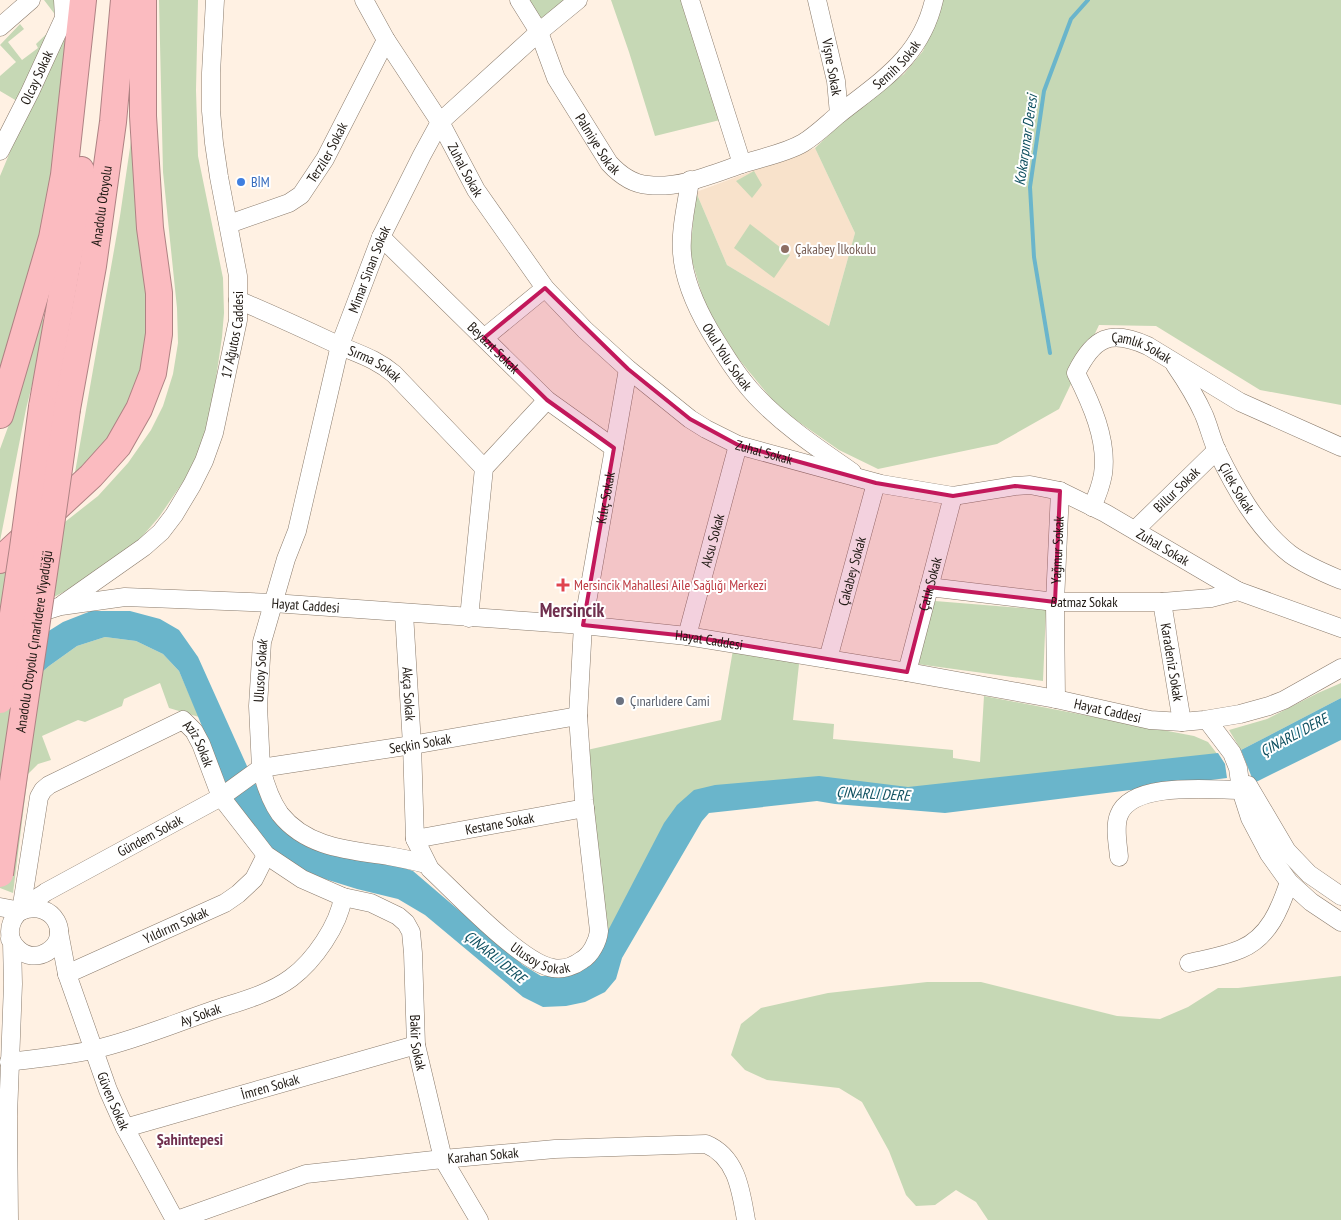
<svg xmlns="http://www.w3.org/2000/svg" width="1341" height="1220" viewBox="0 0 1341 1220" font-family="'PT Sans Narrow',sans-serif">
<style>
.built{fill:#f8e2cb}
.green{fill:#c6d8b5}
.water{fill:#6ab5cb}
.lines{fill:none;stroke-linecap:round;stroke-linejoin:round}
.stream{stroke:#6ab5cb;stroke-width:4}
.minor-casing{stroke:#8a7b6c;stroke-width:19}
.highway-casing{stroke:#ae8283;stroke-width:28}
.minor{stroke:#fff;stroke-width:18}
.highway{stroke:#fbbbc0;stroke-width:26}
.highway-bridge-casing{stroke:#ae8283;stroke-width:28;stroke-linecap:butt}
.highway-bridge{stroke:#fbbbc0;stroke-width:26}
.marked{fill:#c2185b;fill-opacity:0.2;stroke:#c2185b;stroke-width:4;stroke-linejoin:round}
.shop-dot{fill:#3f7fe0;stroke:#fff;stroke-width:2}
.education-dot{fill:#8d6e63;stroke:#fff;stroke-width:2}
.health-dot{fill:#e0444e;stroke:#fff;stroke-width:2}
.worship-dot{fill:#6b7280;stroke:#fff;stroke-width:2}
.labels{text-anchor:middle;stroke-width:4;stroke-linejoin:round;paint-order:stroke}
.street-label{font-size:14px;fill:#1e1812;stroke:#fff}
.shop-label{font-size:14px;fill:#366cbe;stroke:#fff;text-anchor:start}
.education-label{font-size:14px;fill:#785e54;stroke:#fff;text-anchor:start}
.health-label{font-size:14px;fill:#be3a42;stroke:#fff;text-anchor:start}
.worship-label{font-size:14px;fill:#5b616d;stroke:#fff;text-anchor:start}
.water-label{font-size:15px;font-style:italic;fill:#0f5060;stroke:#fff}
.quarter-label{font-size:16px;font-weight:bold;fill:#702f4e;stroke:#fff}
.district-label{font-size:19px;font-weight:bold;fill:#702f4e;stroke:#fff}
</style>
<rect width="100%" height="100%" fill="#fff1e3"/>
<path class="built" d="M815,148L855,233L829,326L727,265L696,192Z"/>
<path class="green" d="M44,0H58L60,21L17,101L0,91V76L16,62L0,45L20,24L24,29L8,42L22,60L38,48L36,44L60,21Z
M159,0H198L196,90L198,156L223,278L224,313L222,337L209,427L196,463L159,517L140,539L81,583L52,598L0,607V573L98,496L128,463L151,430L163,406L173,374L178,343L177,308L163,172Z
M527,0H564L540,20Z
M611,0H686L720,120L655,136L629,52Z
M942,0H1341V405L1260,390L1156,326L1099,325L1059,409L997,444L878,469L839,450L780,409L737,357L705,305L690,254L696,192L727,265L829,326L855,233L815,148L860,106L904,74L923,51Z
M66,18L74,28L41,242L0,384V176Z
M132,134L155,300L139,398L73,484L120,216Z
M754,171L762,185L752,198L736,181Z
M750,224L790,255L774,278L734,248Z
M42,319L48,321L26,409L0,541V449L15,408Z
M935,601L1046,610L1043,681L917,664Z
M105,637L136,641L163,654L179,671L199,717L169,708L160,683L124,699L122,706L85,722L78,720L42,736L51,760L38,764L28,774L13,893L0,888V708L49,666L77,646Z
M734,644L800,655L793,720L834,724L833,739L953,750V758L980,762L984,696L1194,736L1208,742L1225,764L712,802L607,969L587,750L721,720Z
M1341,683V698L1241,750L1229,730L1267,719L1318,693Z
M1341,976V1220H988L976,1202L956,1190L935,1205L916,1206L906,1195L889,1151L862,1102L839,1088L767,1080L745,1070L731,1055L741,1024L761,1008L828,993L927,982H981L1117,1016L1160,1019L1188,1007L1218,988H1238Z"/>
<path class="water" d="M91,611H130L160,619L179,630L198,657L251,775L269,810L290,835L309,848L389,863L413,871L523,965L541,976H564L600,946L664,823L677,805L694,790L715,785L819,776L908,787L1218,753L1225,764L1227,778L945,813L835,804L817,801L709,813L702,821L622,958L616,979L605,992L585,1002L566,1006L543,1007L523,997L425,915L398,899L357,889L309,874L271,850L243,816L229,791L179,671L163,654L136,641L105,637L77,646L49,666L0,708L36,639L63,622Z
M1341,698V740L1254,783L1241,750Z"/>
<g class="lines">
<path class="stream" d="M1050,353L1034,257L1030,187L1044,91L1071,19L1088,0"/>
<g class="minor-casing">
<g id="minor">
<path id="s1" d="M364,0L386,40L440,122L476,190L545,288L585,330L628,369L690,419L706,429L738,445L881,484L953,496L1015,486L1030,485L1060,491L1105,513L1238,591L1341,628"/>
<path id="s2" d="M519,0L539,32L556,78L609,163C620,175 632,184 648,185C680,189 715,173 745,163C764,157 786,153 803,143C816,135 827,124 839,114L836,81L817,0"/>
<path d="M690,0L742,164"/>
<path d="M0,27L31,0"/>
<path id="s3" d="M839,114C882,80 921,57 934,0"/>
<path id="s4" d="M0,151L30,92L64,18L63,0"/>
<path id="s5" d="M690,180C687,204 680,229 682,253C684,281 696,307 710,331C724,354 738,377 756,396C784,426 819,449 852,472"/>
<path id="s6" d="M229,224L289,203L301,195L325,159L386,40"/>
<path id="s7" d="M381,237L547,400L614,448"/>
<path id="s8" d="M238,300C271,314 304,329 336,344C358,354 375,358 394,374L484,468"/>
<path d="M484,338L545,288"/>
<path id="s9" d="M1175,365C1186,381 1196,397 1204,415C1209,427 1212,440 1217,451C1235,488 1257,528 1290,554C1305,565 1324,573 1341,580"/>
<path id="s10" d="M1092,507C1097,496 1101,486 1103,474C1108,440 1091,403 1076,373C1094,337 1110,329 1148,346L1240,402L1341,447"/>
<path id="s11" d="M1135,530L1217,450"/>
<path id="s12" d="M929,587L1055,602H1162L1211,598L1238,591"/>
<path id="s13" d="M1162,602L1182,722"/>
<path id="s14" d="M63,604L144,547L161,532L174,515L192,485L204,461L214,433L238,320V276L219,177L214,143L211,111V73L215,0"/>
<path id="s15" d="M404,613L412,745L415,839L430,869C456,893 521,963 553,968C563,970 574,966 582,960C591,955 598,941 599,931L584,800L578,716L583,625L628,369"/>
<path id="s16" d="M29,616L61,606L125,597L273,603L583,625L687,636L907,672L1056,699L1150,720L1182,722L1204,720L1240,714L1269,706L1284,700L1341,668"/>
<path d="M469,618L484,468L547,400"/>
<path id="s17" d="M687,636L738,445"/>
<path id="s18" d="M828,659L876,483"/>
<path id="s19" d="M907,672L953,496"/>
<path id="s20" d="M1056,699L1055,602L1060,491"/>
<path d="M1207,720L1232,753L1238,768L1241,790L1250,818L1269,854L1289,882L1311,902L1341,922"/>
<path d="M1248,785L1287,851L1309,874L1341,896"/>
<path id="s21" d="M415,839L585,808"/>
<path d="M1119,857C1118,844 1114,827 1119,815C1132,781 1211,790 1241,790"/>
<path id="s22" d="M426,864C414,861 401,858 389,856C349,850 307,848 280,814C270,800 265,784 261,768L412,745L578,716"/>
<path d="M0,907L21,911"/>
<path id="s23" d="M21,911C54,898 73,937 47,952C27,964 3,944 12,922C17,909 35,900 46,892L221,797L261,768L258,706L262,642L286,559L297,531L340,345L381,237L422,155L440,122L539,32L578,0"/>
<path id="s24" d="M21,911L39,797L43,790L49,785L183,720L194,731L201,744L221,797L266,855L302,879L343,897L371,903L398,916L406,923L411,932L413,953L416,1045L443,1159L479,1220"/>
<path id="s25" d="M59,932L67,974L108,1090L125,1128L175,1220"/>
<path d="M1189,963C1206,959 1225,956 1241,949C1269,937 1280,909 1289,882"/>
<path id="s26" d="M67,974L225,903L238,894L254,879L266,855"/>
<path id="s27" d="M9,1062C38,1058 68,1056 96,1049C135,1040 173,1024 211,1011C237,1002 268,995 291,978C314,961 339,925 343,897"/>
<path id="s28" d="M125,1128L416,1045"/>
<path d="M9,1220L8,1116L13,984L12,942L10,939"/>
<path id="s29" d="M177,1220L306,1174L443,1159L555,1149L706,1144C737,1157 741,1191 746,1220"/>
</g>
</g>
<g class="highway-casing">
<g id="highway">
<path d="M42,407L77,209L81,170"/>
<path id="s30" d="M67,409L93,266L113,122L124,0"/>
<path d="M0,415L52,238L64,175L83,0"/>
<path d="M0,560L91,476L118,446L139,409L153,373L159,334V293L150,228L143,116V0"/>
</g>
</g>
<use href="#minor" class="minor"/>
<use href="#highway" class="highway"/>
<g class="highway-bridge-casing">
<g id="highway-bridge">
<path d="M0,700L23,548L42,407"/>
<path id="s31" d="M0,874C21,719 47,564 67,409"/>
</g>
</g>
<use href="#highway-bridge" class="highway-bridge"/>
</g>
<path class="marked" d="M545,288L628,369L690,419L738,445L876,483L953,496L1015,486L1060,491L1055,602L929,587L907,672L687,636L583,625L614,448L547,400L484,338Z"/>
<circle class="shop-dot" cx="241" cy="182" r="5"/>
<circle class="education-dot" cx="785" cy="249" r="5"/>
<path class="health-dot" d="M560.5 577.5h5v5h5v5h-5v5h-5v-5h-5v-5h5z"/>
<circle class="worship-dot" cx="620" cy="701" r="5"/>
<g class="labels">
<g class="street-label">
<text dy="5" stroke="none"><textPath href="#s3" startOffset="76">Semih Sokak</textPath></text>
<text transform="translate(832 67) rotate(80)" y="5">Vişne Sokak</text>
<text dy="5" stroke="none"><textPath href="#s4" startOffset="82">Olcay Sokak</textPath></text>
<text dy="5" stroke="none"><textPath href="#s2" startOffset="165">Palmiye Sokak</textPath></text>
<text dy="5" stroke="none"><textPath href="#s6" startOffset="128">Terziler Sokak</textPath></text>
<text dy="5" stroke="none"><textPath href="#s1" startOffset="198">Zuhal Sokak</textPath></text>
<text dy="5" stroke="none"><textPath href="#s30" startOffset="206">Anadolu Otoyolu</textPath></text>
<text dy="5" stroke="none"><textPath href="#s23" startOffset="946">Mimar Sinan Sokak</textPath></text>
<text dy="5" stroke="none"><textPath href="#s14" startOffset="335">17 Ağutos Caddesi</textPath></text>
<text dy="5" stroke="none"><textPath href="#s7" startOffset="158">Beyazıt Sokak</textPath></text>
<text dy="5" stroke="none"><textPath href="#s10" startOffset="225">Çamlık Sokak</textPath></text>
<text dy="5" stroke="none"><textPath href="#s5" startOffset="188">Okul Yolu Sokak</textPath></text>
<text dy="5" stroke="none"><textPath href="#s8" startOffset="151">Sırma Sokak</textPath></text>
<text dy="5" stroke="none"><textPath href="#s1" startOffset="618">Zuhal Sokak</textPath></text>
<text dy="5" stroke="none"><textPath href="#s9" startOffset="138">Çilek Sokak</textPath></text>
<text dy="5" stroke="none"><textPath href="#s11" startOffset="58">Billur Sokak</textPath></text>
<text dy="5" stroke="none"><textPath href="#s15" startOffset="921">Kılıç Sokak</textPath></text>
<text dy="5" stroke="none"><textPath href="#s17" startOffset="99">Aksu Sokak</textPath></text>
<text dy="5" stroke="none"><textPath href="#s1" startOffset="1038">Zuhal Sokak</textPath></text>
<text dy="5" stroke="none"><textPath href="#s20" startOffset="149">Yağmur Sokak</textPath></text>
<text dy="5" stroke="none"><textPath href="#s18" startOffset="91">Çakabey Sokak</textPath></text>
<text dy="5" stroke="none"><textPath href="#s19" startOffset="91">Çalık Sokak</textPath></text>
<text dy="5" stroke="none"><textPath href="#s12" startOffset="156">Batmaz Sokak</textPath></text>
<text dy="5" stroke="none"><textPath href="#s16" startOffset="279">Hayat Caddesi</textPath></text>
<text dy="5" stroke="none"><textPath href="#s16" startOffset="684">Hayat Caddesi</textPath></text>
<text dy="5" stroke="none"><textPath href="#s31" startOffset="235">Anadolu Otoyolu Çınarlıdere Viyadüğü</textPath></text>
<text dy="5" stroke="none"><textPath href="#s13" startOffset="61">Karadeniz Sokak</textPath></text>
<text dy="5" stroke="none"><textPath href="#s23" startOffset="529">Ulusoy Sokak</textPath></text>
<text dy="5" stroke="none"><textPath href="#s15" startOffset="81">Akça Sokak</textPath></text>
<text dy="5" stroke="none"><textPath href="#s16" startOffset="1089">Hayat Caddesi</textPath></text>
<text dy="5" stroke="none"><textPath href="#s22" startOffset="369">Seçkin Sokak</textPath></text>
<text dy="5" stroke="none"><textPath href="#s24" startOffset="309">Aziz Sokak</textPath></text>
<text dy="5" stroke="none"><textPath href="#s21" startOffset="86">Kestane Sokak</textPath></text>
<text dy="5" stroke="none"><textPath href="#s23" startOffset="301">Gündem Sokak</textPath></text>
<text dy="5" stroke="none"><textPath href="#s26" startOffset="119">Yıldırım Sokak</textPath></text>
<text dy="5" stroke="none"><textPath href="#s15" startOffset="404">Ulusoy Sokak</textPath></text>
<text dy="5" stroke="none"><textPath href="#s27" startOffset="198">Ay Sokak</textPath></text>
<text dy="5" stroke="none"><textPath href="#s24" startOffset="719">Bakir Sokak</textPath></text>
<text dy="5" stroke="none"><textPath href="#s28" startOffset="151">İmren Sokak</textPath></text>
<text dy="5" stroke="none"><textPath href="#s25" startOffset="178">Güven Sokak</textPath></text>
<text dy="5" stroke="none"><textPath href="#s29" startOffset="315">Karahan Sokak</textPath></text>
</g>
<g class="shop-label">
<text x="251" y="187">BİM</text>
</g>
<g class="education-label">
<text x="795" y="254">Çakabey İlkokulu</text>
</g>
<g class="health-label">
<text x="574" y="590">Mersincik Mahallesi Aile Sağlığı Merkezi</text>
</g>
<g class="worship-label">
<text x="630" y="706">Çınarlıdere Cami</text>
</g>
<g class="water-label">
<text transform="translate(1026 140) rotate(-82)" y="5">Kokarpınar Deresi</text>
<text transform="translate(1294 735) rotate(-28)" y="5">ÇINARLI DERE</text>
<text transform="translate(873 794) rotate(3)" y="5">ÇINARLI DERE</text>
<text transform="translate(495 957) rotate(39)" y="5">ÇINARLI DERE</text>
</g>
<g class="quarter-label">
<text x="190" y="1145">Şahintepesi</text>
</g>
<g class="district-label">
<text x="572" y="617">Mersincik</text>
</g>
</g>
</svg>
